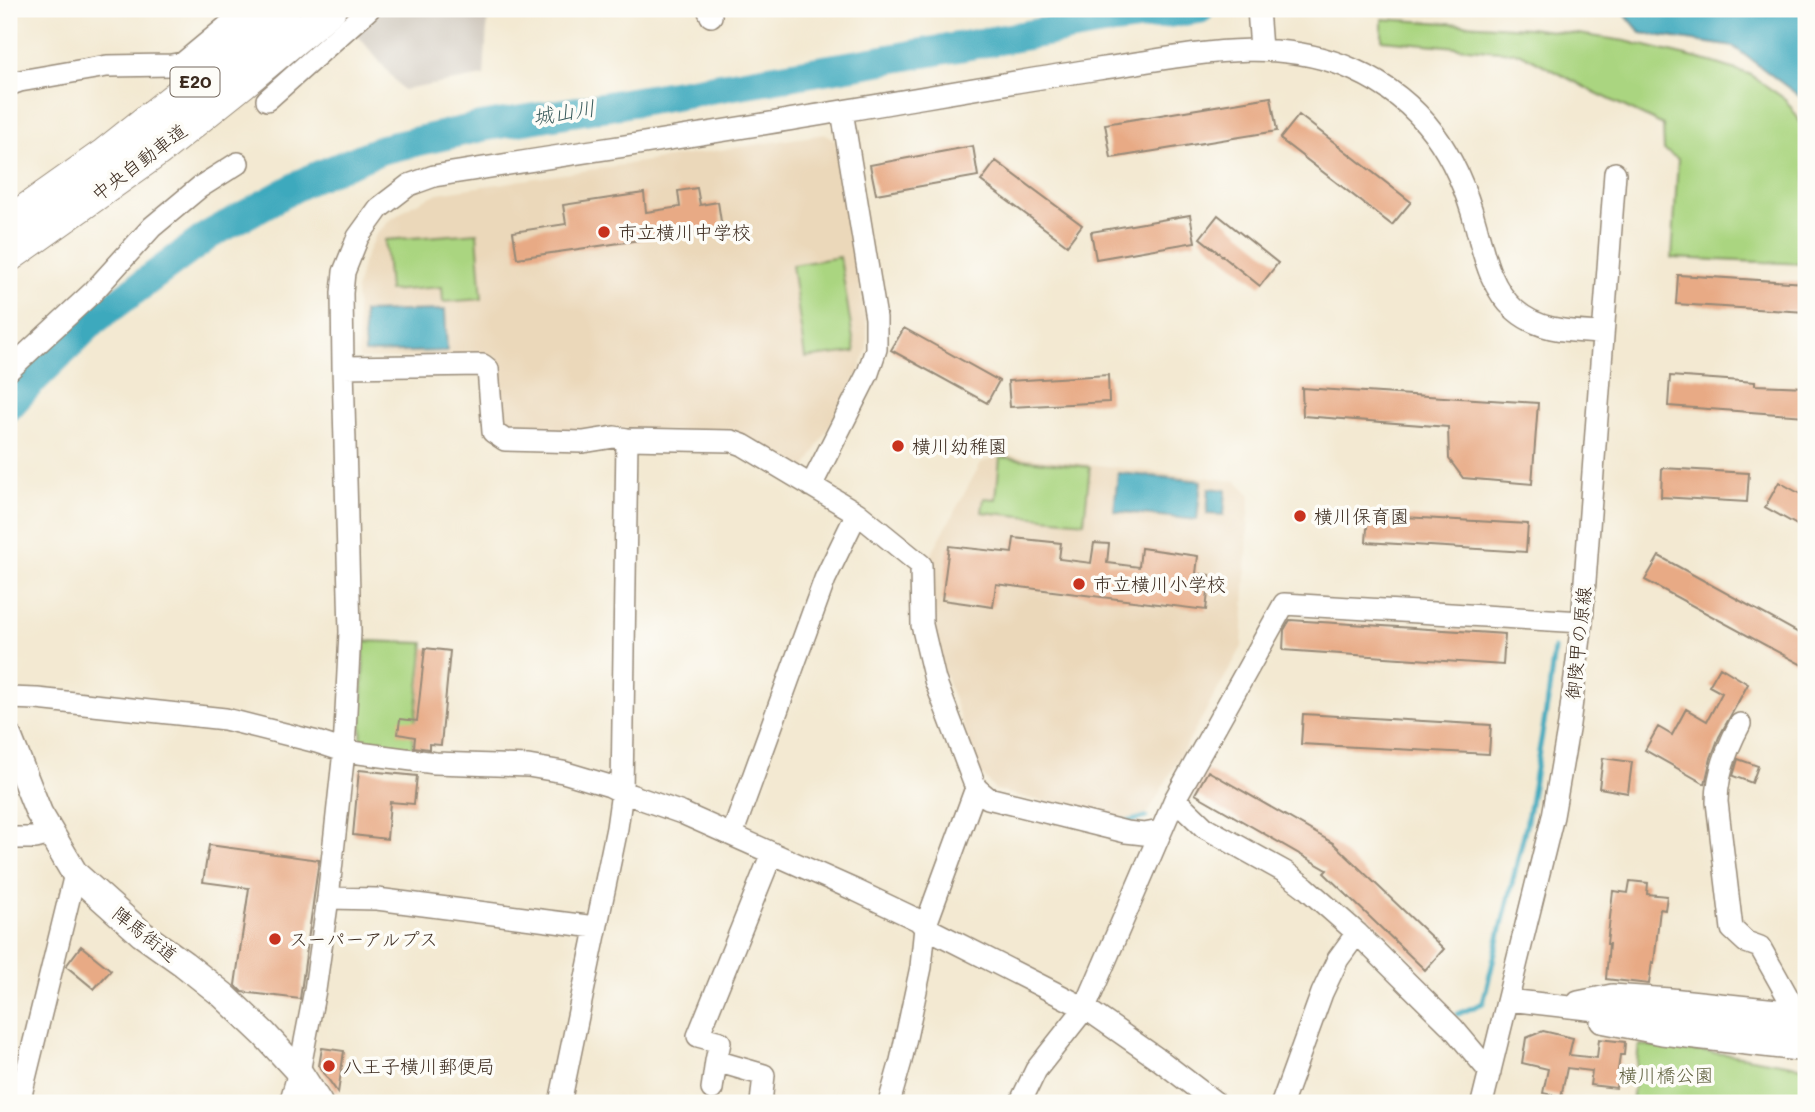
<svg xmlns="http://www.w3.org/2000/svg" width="1815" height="1112" viewBox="0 0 1815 1112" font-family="Mali,'Klee One',sans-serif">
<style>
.built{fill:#ebd8ba}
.industrial{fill:#cbc3b8}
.green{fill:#aad580;stroke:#72804f;stroke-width:2}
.water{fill:#3da9bd;stroke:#3c6a6e;stroke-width:2}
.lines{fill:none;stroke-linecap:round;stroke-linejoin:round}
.stream{stroke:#3da9bd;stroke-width:5}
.river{stroke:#3da9bd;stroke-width:30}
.building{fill:#e8aa85}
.minor-casing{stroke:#978a78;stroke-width:24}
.major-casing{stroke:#978a78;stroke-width:29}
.highway-casing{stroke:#978a78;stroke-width:34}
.minor{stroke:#fff;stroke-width:21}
.major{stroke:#fff;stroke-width:26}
.highway{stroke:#fff;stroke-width:32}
.poi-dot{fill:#c8321e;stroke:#fdfcf7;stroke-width:2.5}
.labels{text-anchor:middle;stroke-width:7;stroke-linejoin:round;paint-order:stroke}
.shield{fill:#fdfcf7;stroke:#75695f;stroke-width:2}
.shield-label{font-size:18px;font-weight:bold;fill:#3b2a1e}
.street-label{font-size:19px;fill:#3b2a1e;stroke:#fdfcf7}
.poi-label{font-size:19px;fill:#3b2a1e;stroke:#fdfcf7;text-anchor:start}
.park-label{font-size:19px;fill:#5c5d3b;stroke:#fdfcf7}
.water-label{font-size:21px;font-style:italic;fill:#3c5d5e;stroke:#fdfcf7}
</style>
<rect width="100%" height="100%" fill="#fdfcf7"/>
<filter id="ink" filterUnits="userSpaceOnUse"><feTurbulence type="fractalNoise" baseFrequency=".0143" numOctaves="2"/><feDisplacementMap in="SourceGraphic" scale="14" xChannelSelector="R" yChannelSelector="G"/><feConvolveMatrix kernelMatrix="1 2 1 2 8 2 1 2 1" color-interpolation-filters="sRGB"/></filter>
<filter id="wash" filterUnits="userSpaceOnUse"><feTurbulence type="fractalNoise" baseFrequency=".00686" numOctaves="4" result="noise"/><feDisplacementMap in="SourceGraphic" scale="28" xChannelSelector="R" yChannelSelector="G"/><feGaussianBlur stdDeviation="1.57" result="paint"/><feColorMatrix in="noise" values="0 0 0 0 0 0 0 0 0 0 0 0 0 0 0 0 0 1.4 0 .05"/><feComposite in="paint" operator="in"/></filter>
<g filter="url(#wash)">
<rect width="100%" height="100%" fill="#f3e9d2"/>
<path class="built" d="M826,134L836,141L867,327V350L859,372L806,468L738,434L609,428L578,432L510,431L501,425L495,356L359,359L356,289L363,262L375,236L389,221L412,205L438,193Z
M1002,454L1237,481L1250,494L1242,647L1146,817L1127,822L995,790L979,771L938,655L929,616L928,560L981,463Z"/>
<path class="industrial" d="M382,9H488L484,76L403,90L355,32Z"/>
<path class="green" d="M1382,19L1528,28L1578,34L1625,41L1711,62L1749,74L1785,99L1798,118L1806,136V264L1672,258L1678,159L1664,150L1663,125L1590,90L1521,53L1382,40Z
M477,233L482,299L443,302L442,287L389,291L385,240Z
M840,257L855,352L805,358L792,265Z
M1000,457L1090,467L1084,522L982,512L984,498L996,499Z
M364,641L424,643L412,751L361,743Z
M1639,1045L1734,1055L1803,1067L1806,1068V1103H1632Z"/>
<path class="water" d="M1621,9H1647V12L1648,9H1793L1806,15V101L1734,47L1641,33Z
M445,310L447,351L365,353L363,312Z
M1118,473L1201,481L1197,520L1114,511Z
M1209,488L1226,490L1224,515L1207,514Z"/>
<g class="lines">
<path class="stream" d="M1801,696L1806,693
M1124,821L1127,822L1146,817
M1458,1014L1483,1003L1526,826L1548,700L1554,649"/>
<path class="river" d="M9,406L31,382L93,321L209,235L310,179L383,149L481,127L866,63L1108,21L1199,9"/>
</g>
<g id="blocks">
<path class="building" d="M1271,97L1277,131L1111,158L1105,124Z
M1299,115L1411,202L1392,225L1280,139Z
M973,146L978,176L876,194L870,165Z
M996,161L1082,225L1067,245L981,181Z
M697,188L700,205L718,202L722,228L517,258L513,232L566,224L563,205L644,193L646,212L680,207L678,191Z
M1190,215L1195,242L1096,259L1091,232Z
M1218,215L1278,263L1260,286L1200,238Z
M1678,275L1806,283V312L1676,304Z
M904,328L999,381L987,403L891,350Z
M1108,375L1109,402L1010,407L1008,381Z
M1670,376L1755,382V385L1806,387V416L1668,406Z
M1302,388L1538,403L1532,484L1463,478L1449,459L1448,427L1303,416Z
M1662,468L1749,473L1747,502L1661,497Z
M1779,482L1806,497V530L1765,507Z
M1368,515L1528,524L1526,552L1366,542Z
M1014,538L1061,543L1059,559L1091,563L1094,543L1109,544L1107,563L1139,567L1141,548L1198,556L1196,574L1210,575L1206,610L996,584L993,607L942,600L949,546L1012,553Z
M1659,556L1806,637V657L1802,665L1645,580Z
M1290,620L1505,634L1503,665L1283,650L1284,630Z
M425,648L450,651L441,745L429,744V749L414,747L415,737L398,734L400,719L417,721Z
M1720,667L1748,684L1719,737L1711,758L1705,784L1645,750L1658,727L1672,735L1686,709L1707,721L1722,693L1709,686Z
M1303,714L1491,725L1489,754L1301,744Z
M1603,758L1632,762L1628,793L1599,788Z
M1738,759L1758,766L1752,783L1733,776Z
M359,770L417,776L414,804L390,802L387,839L353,835Z
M1208,771L1333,843L1444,949L1425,970L1324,873L1327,870L1195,794Z
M209,845L319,860L300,999L242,992L235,985L249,888L203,882Z
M1630,881L1648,883L1647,894L1667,896L1665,910L1660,909L1654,963L1652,962L1649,984L1606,979L1609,944H1607L1613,891L1628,893Z
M81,946L111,970L94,989L66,966Z
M1543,1031L1573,1038L1569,1055L1597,1058L1599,1039L1625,1042L1624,1055H1620L1616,1088L1590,1085L1592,1071L1567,1068L1561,1097L1543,1093L1548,1069L1522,1063L1526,1038Z
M322,1048L344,1051L338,1093L319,1066Z"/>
</g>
</g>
<g filter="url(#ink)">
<use href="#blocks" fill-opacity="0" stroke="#978a78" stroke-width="2"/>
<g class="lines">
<g class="minor-casing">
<path id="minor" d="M708,9L711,16
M1258,9L1261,49
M9,85L20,81L107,66L171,65L183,63L248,9
M267,100L369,9
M343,367L483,365L488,369L493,432L505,440L583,442L614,437L627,439L732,441L743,445L857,513L921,565L922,625L935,680L976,788L988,798L1126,832L1144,834L1160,831
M9,370L93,292L152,227L200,187L238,163
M811,486L868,373L876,349V318L842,111
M9,698L37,699L225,719L317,742L344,751L435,763L528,766L563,772L610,786L622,792L682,813L857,891L918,920L925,927L1085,1008L1161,1061L1216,1103
M1740,724C1727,748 1717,774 1717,802L1732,929L1746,942L1760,947L1789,999L1788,1012
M1175,799L1204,827L1285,872L1305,887L1357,933L1453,1028L1490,1072
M732,835L825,579L857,513
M9,838H36L50,834
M328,898L377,899L595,927
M1508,1000L1806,1034
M1578,1002L1612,995L1670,999L1806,1013
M1601,1022L1662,1034L1806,1051
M712,1089L716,1061
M19,1103L75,874
M290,1103L299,1072L315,990L328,898L344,751L350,632L343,367L342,293L344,272L358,237L379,208L409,185L434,176C570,154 706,134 842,111C927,97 1012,82 1098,69C1182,57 1273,33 1354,70C1423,101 1457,155 1476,226C1484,256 1491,289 1515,310C1540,332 1571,331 1603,333
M560,1103L617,828L622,792L627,439
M761,1103L764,1075L716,1061L720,1042L698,1036L772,853
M889,1103L901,1061L921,967L925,927L976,788
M1020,1103L1036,1070L1085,1008L1175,799L1284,604L1582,622
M1282,1103L1322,993L1338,959L1357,933
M1482,1103L1553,816L1569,724L1582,622L1615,173"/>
</g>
<g class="major-casing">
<path id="major" d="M9,738L39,813L75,874L142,934L184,964L223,995L264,1034L299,1072L319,1103"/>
</g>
<g class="highway-casing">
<path id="highway" d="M9,222L105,154L223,60L284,9
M9,256L157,151L242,83L330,9"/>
</g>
<use href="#minor" class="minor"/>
<use href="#major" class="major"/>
<use href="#highway" class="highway"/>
</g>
</g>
<g class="poi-dot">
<circle cx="604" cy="232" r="7"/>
<circle cx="898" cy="446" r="7"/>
<circle cx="1300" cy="516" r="7"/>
<circle cx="1079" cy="584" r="7"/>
<circle cx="275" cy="939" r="7"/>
<circle cx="329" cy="1066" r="7"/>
</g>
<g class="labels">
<rect class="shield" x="170.5" y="67.5" width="49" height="29" rx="5"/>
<g class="shield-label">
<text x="195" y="88">E20</text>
</g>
<g class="street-label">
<text transform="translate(139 162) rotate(-37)" y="7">中央自動車道</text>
<text transform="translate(1578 643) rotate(-84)" y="7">御陵甲の原線</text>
<text transform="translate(145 934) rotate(38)" y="7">陣馬街道</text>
</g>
<g class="poi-label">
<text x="618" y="239">市立横川中学校</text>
<text x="912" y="453">横川幼稚園</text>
<text x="1314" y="523">横川保育園</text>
<text x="1093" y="591">市立横川小学校</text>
<text x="289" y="946">スーパーアルプス</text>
<text x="343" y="1073">八王子横川郵便局</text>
</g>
<g class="park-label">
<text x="1666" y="1082">横川橋公園</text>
</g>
<g class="water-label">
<text transform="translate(564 113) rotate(-9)" y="7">城山川</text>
</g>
</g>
<rect width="1815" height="1112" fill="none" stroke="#fdfcf7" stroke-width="35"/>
</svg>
